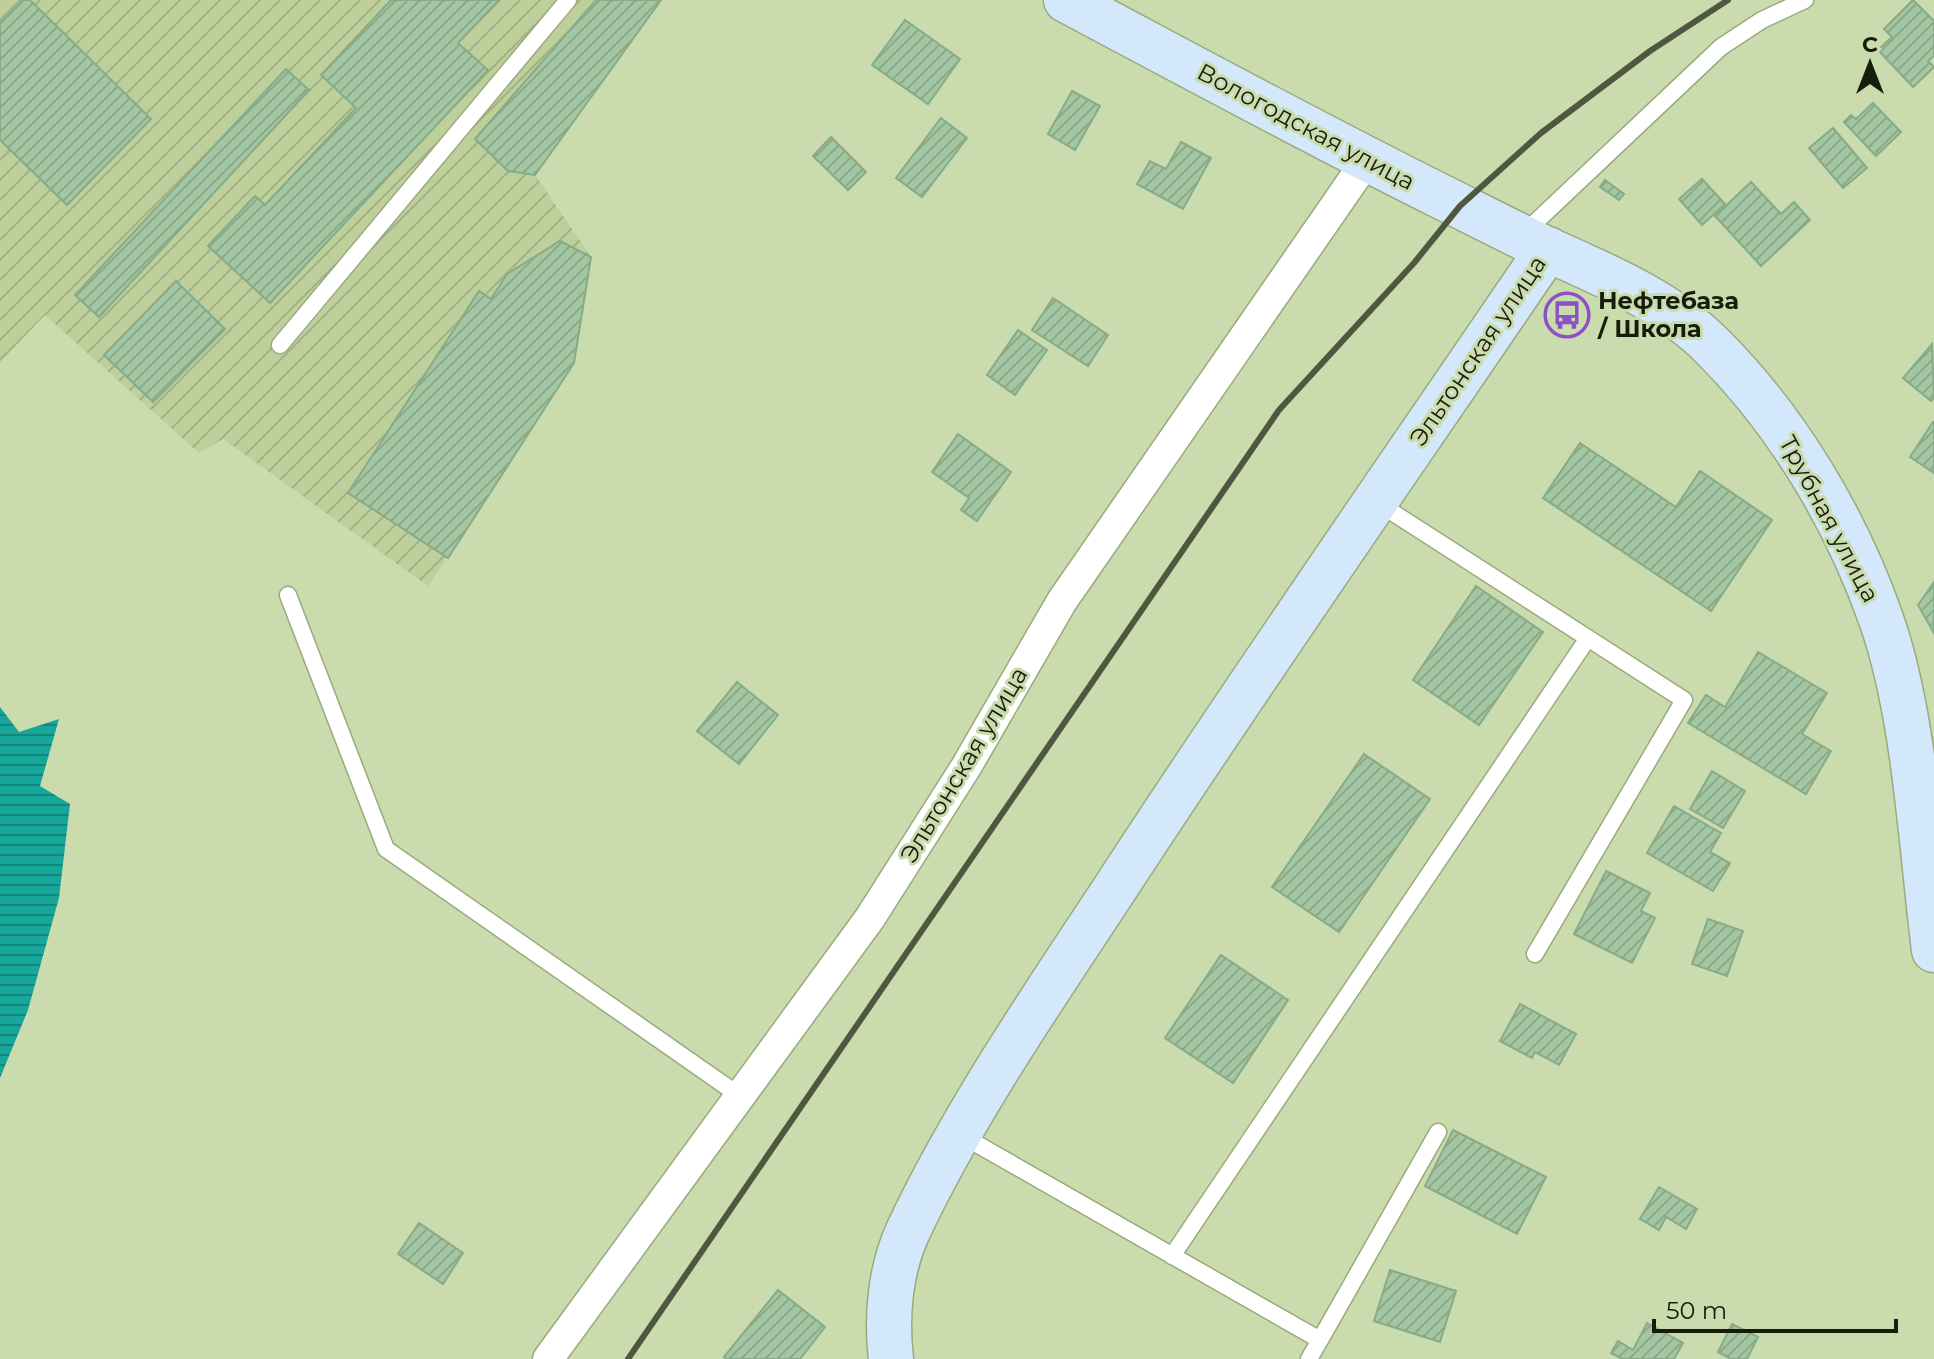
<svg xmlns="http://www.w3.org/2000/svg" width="1934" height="1359" viewBox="0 0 1934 1359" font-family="Montserrat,sans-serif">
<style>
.industrial{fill:url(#industrial-furrows)}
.water{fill:url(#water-rules)}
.building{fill:url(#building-hatch);stroke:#88ab87;stroke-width:2}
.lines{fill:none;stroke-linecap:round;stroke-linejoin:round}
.lane-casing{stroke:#99aa7d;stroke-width:19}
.street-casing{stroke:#99aa7d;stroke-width:33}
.secondary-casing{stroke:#99aa7d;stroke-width:47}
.lane{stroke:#fff;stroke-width:16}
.street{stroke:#fff;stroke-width:30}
.secondary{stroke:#d3e9fb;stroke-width:44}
.rail{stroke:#4f583e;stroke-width:6}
.labels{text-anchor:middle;stroke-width:6;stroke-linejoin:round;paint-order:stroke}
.street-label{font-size:24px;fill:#171d0c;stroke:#cadbad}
.poi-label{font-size:24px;font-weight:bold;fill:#171d0c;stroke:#cadbad;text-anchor:start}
</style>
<defs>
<pattern id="industrial-furrows" width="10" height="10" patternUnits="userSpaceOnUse" patternTransform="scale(2)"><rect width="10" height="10" fill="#bdd09b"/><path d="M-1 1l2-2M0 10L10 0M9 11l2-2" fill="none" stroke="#a2b284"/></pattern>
<pattern id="water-rules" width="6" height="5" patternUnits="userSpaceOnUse" patternTransform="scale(2)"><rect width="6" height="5" fill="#16a79a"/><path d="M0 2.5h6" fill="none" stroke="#13877c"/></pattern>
<pattern id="building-hatch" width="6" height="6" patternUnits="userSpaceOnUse" patternTransform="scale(2)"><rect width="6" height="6" fill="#a3c7a2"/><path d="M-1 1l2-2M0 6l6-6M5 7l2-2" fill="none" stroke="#8caa8a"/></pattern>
</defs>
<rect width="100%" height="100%" fill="#cadbad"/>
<path class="industrial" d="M0,0H661L535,175L591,257L574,363L428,586L223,439L199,453L45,315L0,362Z"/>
<path class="water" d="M0,707L19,732L59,719L40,786L70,804L59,898L28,1010L0,1078Z"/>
<path class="building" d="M23,0H30L151,119L67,205L0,140V23Z
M391,0H499L458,43L488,70L270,303L208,246L255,196L265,205L356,108L321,75Z
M596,0H661L535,175L508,171L475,139Z
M1913,0L1934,21V56L1928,61L1934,67L1913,87L1878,50L1892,37L1884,29Z
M905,20L960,59L928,104L872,65Z
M286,69L309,90L99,317L75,295Z
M1072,91L1100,106L1075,150L1048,134Z
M1873,103L1901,132L1876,156L1844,122L1851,115L1856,119Z
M941,118L967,138L922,197L896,178Z
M1833,128L1867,168L1843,188L1809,148Z
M831,137L866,172L848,190L813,156Z
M1181,142L1211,158L1183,209L1137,184L1150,161L1166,169Z
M1702,179L1725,204L1702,225L1679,199Z
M1605,180L1624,194L1619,200L1600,187Z
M1751,182L1781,214L1794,202L1810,220L1761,266L1715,216Z
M560,241L591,257L574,363L448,558L348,493L479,291L491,299L507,274Z
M176,281L225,329L153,402L104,355Z
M1053,298L1108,335L1088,366L1032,330Z
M1577,308L1580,316L1557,323L1555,315Z
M1018,330L1047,350L1015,395L987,375Z
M1932,344L1934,398L1931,401L1903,378Z
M1933,422L1934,423V473L1910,457Z
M958,434L1011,472L977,521L961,510L969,498L932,472Z
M1580,443L1676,507L1700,471L1772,520L1711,611L1543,498Z
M1934,582V633L1918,605Z
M1476,586L1543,632L1479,725L1413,680Z
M1758,652L1827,693L1802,734L1831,751L1806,794L1688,723L1706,695L1725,707Z
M737,682L778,715L739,764L697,731Z
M1364,754L1430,799L1339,932L1272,887Z
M1712,771L1745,791L1723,828L1690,809Z
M1674,806L1721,833L1710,852L1730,863L1713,891L1647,853Z
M1606,871L1650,893L1641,911L1655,918L1632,963L1574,934Z
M1708,919L1743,931L1727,976L1692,964Z
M1221,955L1288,1000L1233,1083L1165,1038Z
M1520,1004L1576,1034L1559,1065L1535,1052L1532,1058L1500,1041Z
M1453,1130L1546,1177L1517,1234L1425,1186Z
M1659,1187L1697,1209L1686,1229L1666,1217L1659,1230L1640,1219Z
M419,1223L463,1253L443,1284L398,1254Z
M1390,1270L1456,1291L1440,1342L1374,1321Z
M778,1290L825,1327L800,1359H726L724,1357Z
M1647,1323L1683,1343L1674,1359H1622L1611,1353L1618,1341L1633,1350Z
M1732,1324L1758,1337L1747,1359H1731L1718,1352Z"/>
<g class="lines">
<g class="lane-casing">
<path id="lane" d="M1522,235L1721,47L1762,20L1805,0
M280,345L568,0
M1378,503L1684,700L1535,954
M288,595L386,849L740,1096
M961,1135L1320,1340L1438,1132
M1172,1256L1588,638
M1309,1359L1320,1340"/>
</g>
<g class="street-casing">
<path id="street" d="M548,1359L870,918L966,767L1062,601L1367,160"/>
</g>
<g class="secondary-casing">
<path id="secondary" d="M1066,0C1192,67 1317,135 1444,198C1480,216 1515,234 1551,251C1607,276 1669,302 1713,347C1787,421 1846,519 1881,619C1915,715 1921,847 1934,950
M891,1359C886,1317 890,1270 908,1231C966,1107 1054,982 1129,867C1265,659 1408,455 1548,249"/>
</g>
<use href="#lane" class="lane"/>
<use href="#street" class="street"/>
<use href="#secondary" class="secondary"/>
<path class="rail" d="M628,1359L1279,410L1414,263L1460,206L1541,133L1650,51L1728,0"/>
</g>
<defs>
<g id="bus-ring" transform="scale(2.3)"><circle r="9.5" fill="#cadbad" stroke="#8c50c7" stroke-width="1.5"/><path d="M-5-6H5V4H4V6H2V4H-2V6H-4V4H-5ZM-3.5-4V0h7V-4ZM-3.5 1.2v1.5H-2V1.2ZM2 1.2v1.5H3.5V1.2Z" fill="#8c50c7"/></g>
</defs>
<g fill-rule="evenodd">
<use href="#bus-ring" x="1567" y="315"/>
</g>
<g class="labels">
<g class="street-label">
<text transform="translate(1306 127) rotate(28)" y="8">Вологодская улица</text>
<text transform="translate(1478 351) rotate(-56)" y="8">Эльтонская улица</text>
<text transform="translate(1829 519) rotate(62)" y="8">Трубная улица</text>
<text transform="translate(964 765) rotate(-59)" y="8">Эльтонская улица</text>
</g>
<g class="poi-label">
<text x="1598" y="309">Нефтебаза<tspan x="1598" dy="28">/ Школа</tspan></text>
</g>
</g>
<g transform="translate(1870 64)" stroke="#cadbad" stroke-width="6" paint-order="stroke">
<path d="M0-6L14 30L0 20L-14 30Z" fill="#171d0c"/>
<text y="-12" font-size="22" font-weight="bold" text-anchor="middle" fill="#171d0c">С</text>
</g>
<path d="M1654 1319v12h242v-12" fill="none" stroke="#171d0c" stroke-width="4"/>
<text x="1666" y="1319" font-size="24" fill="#171d0c" stroke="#cadbad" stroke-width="6" paint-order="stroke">50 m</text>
</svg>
